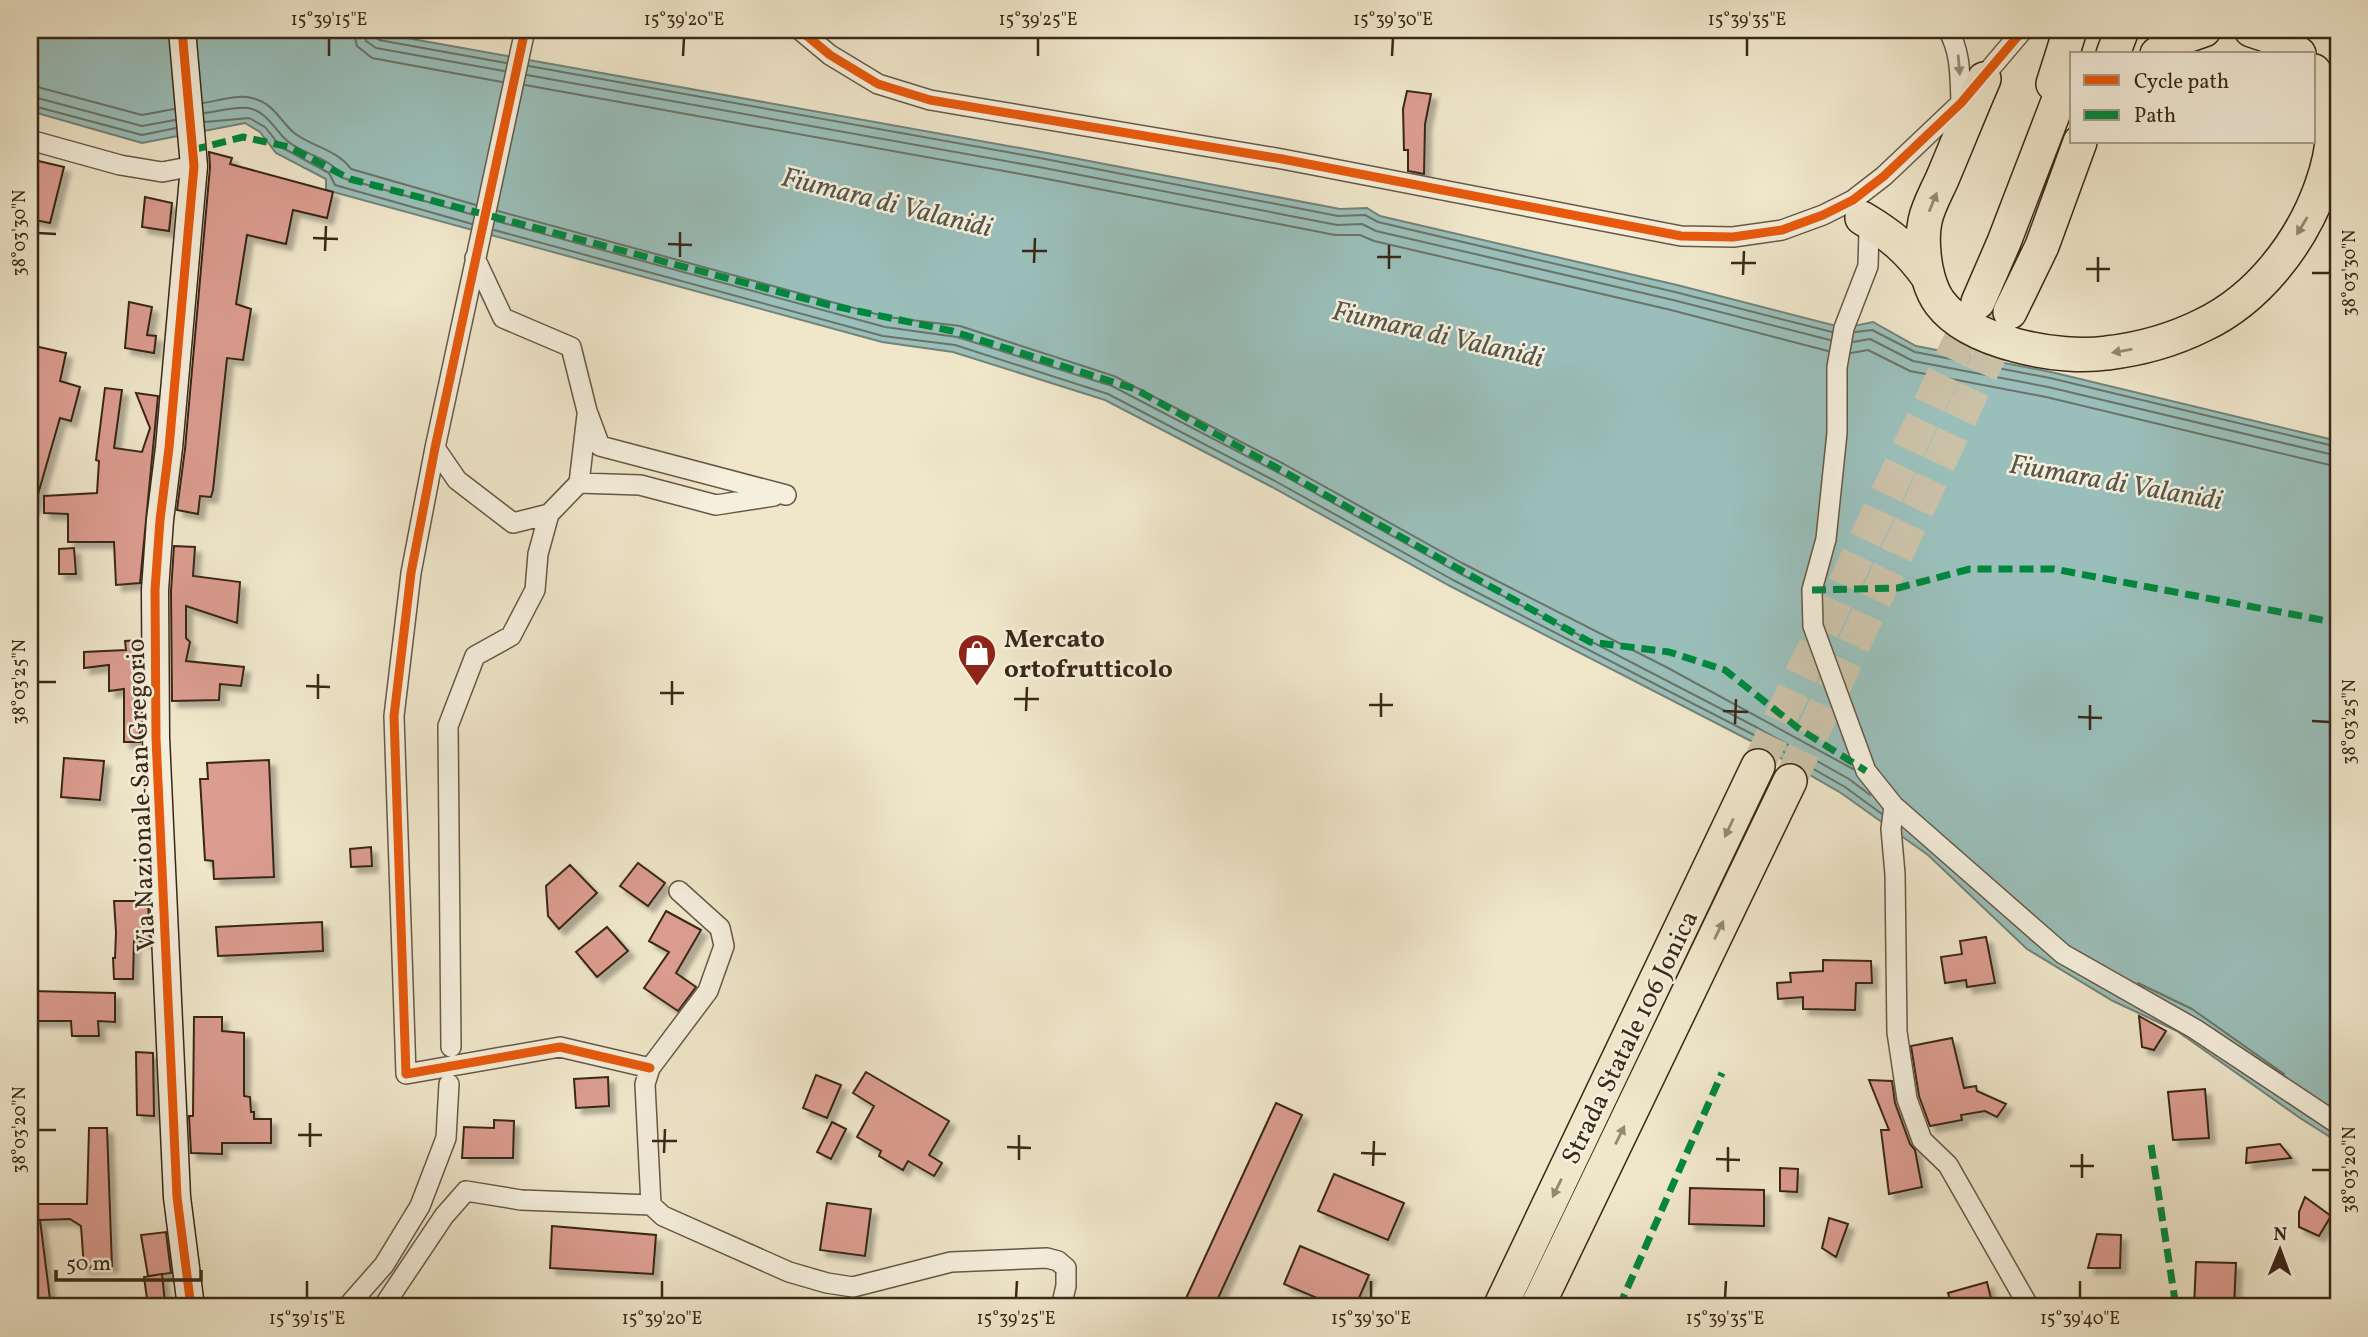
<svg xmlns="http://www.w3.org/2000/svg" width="2368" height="1337" viewBox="0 0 2368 1337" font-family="Vollkorn,serif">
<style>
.water{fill:#9abfba;stroke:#738379;stroke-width:2}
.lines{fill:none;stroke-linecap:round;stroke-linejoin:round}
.shore{stroke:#6a7468;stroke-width:2}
.building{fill:#dc9d90;stroke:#392817;stroke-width:2;filter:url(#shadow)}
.highway-tunnel{stroke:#cbc1a7;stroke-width:33;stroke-dasharray:33 17;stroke-linecap:butt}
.street-casing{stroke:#675844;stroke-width:22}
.secondary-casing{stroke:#392817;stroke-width:29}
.highway-casing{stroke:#392817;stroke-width:36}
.street{stroke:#f5efdd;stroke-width:19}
.secondary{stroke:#f5efdd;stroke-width:26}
.highway{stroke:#f0e7cb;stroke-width:33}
.quiet{stroke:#00873e;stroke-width:7;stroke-dasharray:14 7;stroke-linecap:butt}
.cycleway-casing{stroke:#f5efdd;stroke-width:13}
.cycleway{stroke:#e8590c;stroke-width:9}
.oneway{fill:#978c7a}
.oneway2{fill:#948871}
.ticks{fill:none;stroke:#392817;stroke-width:2.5}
.labels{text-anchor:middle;stroke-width:5;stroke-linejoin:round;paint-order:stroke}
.poi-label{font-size:26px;font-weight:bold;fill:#392817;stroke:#f5efdd;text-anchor:start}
.street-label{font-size:26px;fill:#392817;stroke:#f5efdd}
.water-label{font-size:28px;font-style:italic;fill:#565548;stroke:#f5efdd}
.neatline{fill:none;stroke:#392817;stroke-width:2.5}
.ticks-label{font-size:18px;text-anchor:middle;fill:#392817}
</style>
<defs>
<filter id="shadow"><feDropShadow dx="6" dy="6" stdDeviation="2" flood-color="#0004"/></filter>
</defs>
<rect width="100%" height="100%" fill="#f0e7cb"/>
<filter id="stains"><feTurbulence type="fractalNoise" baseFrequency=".00286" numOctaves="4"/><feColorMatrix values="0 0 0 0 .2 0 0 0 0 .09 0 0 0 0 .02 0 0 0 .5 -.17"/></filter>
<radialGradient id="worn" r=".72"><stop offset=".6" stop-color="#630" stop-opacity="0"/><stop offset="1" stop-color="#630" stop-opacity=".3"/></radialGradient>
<path class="water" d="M30,30H362L1042,152L1340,209L1367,208L1380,216L1677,285L1844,328L1873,322L1916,346L2051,372L2338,441V1142L2300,1118L2177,1031L2113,1001L2027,949L1928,855L1841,793L1751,741L1450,586L1272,487L1105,400L953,352L882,342L326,190V179L276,153L260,132L245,123L142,143L30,111Z"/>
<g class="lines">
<path class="shore" d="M353,30L357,46L372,58L502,82
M364,30L366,41L376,48L504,71
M373,30L374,36L379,40L506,63
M529,66L1040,158L1338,216L1365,215L1378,222L1675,292L1832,332
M527,75L1039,167L1337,225L1362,224L1376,231L1673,300L1830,340
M30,85L142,115L174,109
M525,85L1037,177L1335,235H1360L1374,241L1671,310L1828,351
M30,96L142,126L175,120
M203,103C218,101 237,94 252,98C273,103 279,119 293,132C311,147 337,149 351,169L476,205
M30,105L142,135L176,128
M204,113C217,112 235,106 248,108C266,111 274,128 285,139C303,156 331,156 343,178L474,215
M205,122L249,118L265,127L281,147L329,173L335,185L472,224
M498,211L887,317L960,326L1114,376L1284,464L1462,563L1668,668L1853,769
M496,221L885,327L957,337L1112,386L1279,473L1457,572L1758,728L1849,779L1870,795
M494,230L883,336L955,345L1108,394L1275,481L1453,580L1754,735L1845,787L1882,814
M1855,332L1872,330L1915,352L2050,378L2338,447
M1853,342L1870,339L1913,361L2048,387L2338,456
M1851,353L1868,350L1910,371L2046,397L2338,467
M2138,983L2192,1009L2284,1074"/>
</g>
<path class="building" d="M1407,91L1431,94L1425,124L1424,174L1408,171V150H1404L1403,109Z
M209,152L232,158L230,164L333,192L327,218L293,210L286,244L247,235L236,304L251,309L243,360L227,358L213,490L211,497L200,496L198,514L177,510L185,449L210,167Z
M30,159L64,167L50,223L30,219Z
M145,197L172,203L169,231L142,227Z
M129,302L152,307L147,335L156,336L154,353L125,348Z
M30,345L66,353L60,381L80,387L71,421L60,418L34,508H30V386L34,371L30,370Z
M105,388L122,390L114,448L142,452L150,428L136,393L158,396L140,583L116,585L114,542H68V514L44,513V496L97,493L99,461L96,460Z
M174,546L195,547L193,576L240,582L237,623L186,606V638L190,642L186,661L244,667L241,686L220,684L219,700L172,701L171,591Z
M74,548L76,574H59V549Z
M140,640V742H124V689L109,691V665L84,668V652L126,650L125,641Z
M64,758L104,761L100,800L61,797Z
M269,760L274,877L214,879L213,861L205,860L200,779H208L207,763Z
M371,847L372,866L351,867L350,849Z
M638,863L665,883L648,906L620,886Z
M570,865L597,893L559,929L548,916L546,886Z
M114,901H148L150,941H134L133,979H114L113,958H115L116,932Z
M666,911L701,930L676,973L696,987L678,1011L644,988L669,952L649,941Z
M322,922L323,951L218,956L216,927Z
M607,927L628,951L597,977L576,952Z
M1986,937L1995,983L1967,987L1966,980L1945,983L1941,957L1962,954L1960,941Z
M1823,960L1871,961L1872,983H1856L1855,1010L1803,1009V997L1778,999L1777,983L1791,982L1790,973L1823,971Z
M30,991L115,993V1022L98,1021L99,1036H72L71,1021H30Z
M2139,1016L2166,1031L2154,1050L2142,1047Z
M194,1017H222V1031L244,1033V1096L250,1097L251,1112H254V1119H271V1143H222V1154L191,1153L189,1116H193Z
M1952,1038L1964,1088L1976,1086L1977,1091L2006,1104L1997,1117L1985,1111L1961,1115L1962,1120L1930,1126L1919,1096L1911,1046Z
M136,1052L153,1053L154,1116L137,1115Z
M866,1072L949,1121L929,1155L942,1163L934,1176L908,1161L903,1170L879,1156L881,1151L857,1137L874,1106L853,1093Z
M816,1075L841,1085L827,1118L803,1108Z
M608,1077L609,1106L576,1108L574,1079Z
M1869,1080L1892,1081L1895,1103L1910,1144L1915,1150L1922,1187L1889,1194L1881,1130H1889Z
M2205,1089L2209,1138L2173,1140L2168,1092Z
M1276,1103L1302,1115L1214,1307H1182Z
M494,1120L514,1121L513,1158H462L464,1127L494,1128Z
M832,1122L846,1129L831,1159L817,1152Z
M89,1128H107L112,1266L84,1268L81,1226L70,1219L40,1220L51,1307H30V1220H32H30V1204H87Z
M2280,1144L2291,1158L2246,1163L2247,1148Z
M1780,1168L1798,1169L1797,1192L1780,1191Z
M1334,1174L1404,1203L1388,1240L1318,1211Z
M1690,1188L1764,1190V1226L1689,1224Z
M2305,1197L2331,1216L2319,1236L2299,1227V1212Z
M827,1203L871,1209L865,1256L820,1250Z
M1829,1218L1848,1224L1836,1257L1822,1248Z
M552,1226L656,1235L653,1274L550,1268Z
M166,1232L171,1273L148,1276L141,1235Z
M2097,1234L2121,1235L2120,1268H2088Z
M1300,1246L1369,1275L1355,1307H1338L1284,1284Z
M2196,1262L2236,1263L2234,1307H2194Z
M162,1274L165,1303L148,1306L144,1277Z
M1987,1282L1993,1307H1952L1948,1293Z"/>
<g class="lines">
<path class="highway-tunnel" d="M1758,766L1978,302
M1790,781L2009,314"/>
<g class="street-casing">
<path id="street" d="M525,30L435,448L411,573L394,716L406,1074L560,1047L650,1068
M800,30L830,55L878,84L930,100L1282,159L1681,236L1733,237L1782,230L1823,215L1853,200L1884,176L1961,103L2023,30
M1948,30C1961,52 1960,77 1961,103
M30,140L120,165L162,172L194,166
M1863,220L1869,232L1868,266L1844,328L1837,367V433L1826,539L1812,590L1813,626L1866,771L1894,806L2063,954L2195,1029L2338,1124
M475,258L503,318L571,347L587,411L600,446L786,495
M435,448L457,480L513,523L549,514L579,483L640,485L716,505L774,496
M579,483L587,415
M1894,806L1891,829L1895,874L1897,1032L1907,1099L1922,1140L1948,1165L2029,1307
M679,891L720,928L724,946L708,991L650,1068L645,1084L651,1205L663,1216L789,1272L827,1283L853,1287L951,1262L1047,1258L1058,1261L1066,1268V1286L1061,1307
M451,1047L448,726L475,656L511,636L535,590L538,554L549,514
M347,1307L384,1265L420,1206L446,1138L449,1084
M383,1307L444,1216L466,1191L521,1200L651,1205"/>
</g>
<g class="secondary-casing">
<path id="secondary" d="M182,30L194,166L169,448L160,520L155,590L156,738L177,1197L191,1307"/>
</g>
<g class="highway-casing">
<path id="highway" d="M2251,30L2278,39L2299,54
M2113,54L2122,30
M2157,54L2181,38L2204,30
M1984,79C1970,111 1957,144 1943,177C1937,191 1928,206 1925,221C1923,230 1923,243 1924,253C1925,268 1930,290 1940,303C1970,343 2060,360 2107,353C2141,349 2173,340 2203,325C2258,299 2301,243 2321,187C2336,146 2339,108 2314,71
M2053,84L2070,30
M1862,218C1891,235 1909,250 1928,277
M1978,302L2004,242L2072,65
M2010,312L2042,246L2080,142
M1500,1307L1758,766
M1537,1307L1790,781"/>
</g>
<use href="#street" class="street"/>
<use href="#secondary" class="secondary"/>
<use href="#highway" class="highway"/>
<path class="quiet" d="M192,150L243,137L289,147L350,179L829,305L952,331L1135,389L1590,642L1669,652L1725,670L1798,728L1866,771
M1812,590L1898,588L1970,569H2054L2338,623
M2151,1145L2176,1307
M1619,1307L1722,1073"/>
<g class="cycleway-casing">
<path id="cycleway" d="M182,30L194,166L169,448L160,520L155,590L156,738L177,1197L191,1307
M525,30L435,448L411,573L394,716L406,1074L560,1047L650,1068
M800,30L830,55L878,84L930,100L1282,159L1681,236L1733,237L1782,230L1823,215L1853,200L1884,176L1961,103L2023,30"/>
</g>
<use href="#cycleway" class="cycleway"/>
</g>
<defs><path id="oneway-solid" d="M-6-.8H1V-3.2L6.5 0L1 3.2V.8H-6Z" transform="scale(1.75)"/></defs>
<use class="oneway" href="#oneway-solid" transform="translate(1959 65) rotate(85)"/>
<g class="oneway2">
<use href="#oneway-solid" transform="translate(1933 202) rotate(-68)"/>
<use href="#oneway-solid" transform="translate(2302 226) rotate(121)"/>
<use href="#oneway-solid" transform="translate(2122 351) rotate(170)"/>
<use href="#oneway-solid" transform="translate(1729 828) rotate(115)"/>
<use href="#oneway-solid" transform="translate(1719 930) rotate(-64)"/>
<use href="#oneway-solid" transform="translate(1620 1135) rotate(-64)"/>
<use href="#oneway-solid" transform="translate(1557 1188) rotate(116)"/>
</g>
<path class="ticks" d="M329,56V38M683,56L684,38M1038,56V38M1392,56L1393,38M1747,56V38M38,233L56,234M313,238L338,239M668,244L692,245M325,251L326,226M1022,251H1047M680,257V232M1377,257H1401M1034,263L1035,238M1731,263H1756M1389,269V245M2086,269H2110M2312,273H2330M1743,275L1744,251M2098,282V257M38,682H56M306,686L330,687M660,693H684M318,699V674M1014,699H1039M672,705V681M1369,705H1393M1026,711L1027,687M1723,711L1748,712M1381,717V693M2078,717L2102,718M2312,721L2330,722M1735,724L1736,699M2090,730V705M38,1130H56M298,1135H322M652,1141H677M310,1147V1123M1007,1147L1031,1148M664,1153L665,1129M1361,1153L1386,1154M1716,1159L1740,1160M1019,1160V1135M1373,1166L1374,1141M2070,1166H2094M2312,1170H2330M1728,1172V1147M2082,1178V1154M307,1298V1281M662,1298V1281M1016,1298L1017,1281M1371,1298V1281M1725,1298L1726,1281M2080,1298V1281"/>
<defs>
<g id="shop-pin" transform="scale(2.0125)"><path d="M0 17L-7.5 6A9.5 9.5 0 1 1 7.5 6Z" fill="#8f2418" stroke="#f5efdd"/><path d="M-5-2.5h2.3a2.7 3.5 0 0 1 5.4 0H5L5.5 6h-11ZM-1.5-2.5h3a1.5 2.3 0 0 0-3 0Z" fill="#fff"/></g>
</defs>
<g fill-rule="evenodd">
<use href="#shop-pin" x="977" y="653"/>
</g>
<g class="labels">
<g class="poi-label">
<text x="1004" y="647">Mercato<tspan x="1004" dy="30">ortofrutticolo</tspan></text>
</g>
<g class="street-label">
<text transform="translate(140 795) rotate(-92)" y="9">Via Nazionale San Gregorio</text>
<text transform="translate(1629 1037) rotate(-64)" y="9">Strada Statale 106 Jonica</text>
</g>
<g class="water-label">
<text transform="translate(887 201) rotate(14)" y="10">Fiumara di Valanidi</text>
<text transform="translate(1438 333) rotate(13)" y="10">Fiumara di Valanidi</text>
<text transform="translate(2116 481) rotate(10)" y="10">Fiumara di Valanidi</text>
</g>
</g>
<rect width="2368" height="1337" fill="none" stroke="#f0e7cb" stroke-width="77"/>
<rect x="2070" y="52" width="245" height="91" fill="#f5efdd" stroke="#aa9f8e" stroke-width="2"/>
<rect x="2084" y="75" width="35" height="10" fill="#e8590c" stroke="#aa9f8e" stroke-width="2"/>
<text x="2134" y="88" font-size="21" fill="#392817">Cycle path</text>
<rect x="2084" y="110" width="35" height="10" fill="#00873e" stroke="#aa9f8e" stroke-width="2"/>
<text x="2134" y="122" font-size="21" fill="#392817">Path</text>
<g transform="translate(2280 1250) rotate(1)" stroke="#f5efdd" stroke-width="5" paint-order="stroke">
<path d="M0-5L12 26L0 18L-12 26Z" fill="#392817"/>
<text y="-10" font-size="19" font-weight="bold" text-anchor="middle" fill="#392817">N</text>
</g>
<path d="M56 1270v10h145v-10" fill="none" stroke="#392817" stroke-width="3.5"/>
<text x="66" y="1270" font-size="21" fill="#392817" stroke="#f5efdd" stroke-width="5" paint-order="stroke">50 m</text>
<rect x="38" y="38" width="2292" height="1260" class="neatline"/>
<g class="ticks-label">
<text x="329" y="25">15°39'15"E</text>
<text x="684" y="25">15°39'20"E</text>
<text x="1038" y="25">15°39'25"E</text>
<text x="1393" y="25">15°39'30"E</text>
<text x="1747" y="25">15°39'35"E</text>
<text transform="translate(19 233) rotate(-90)" y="6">38°03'30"N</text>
<text transform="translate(2349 273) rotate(-90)" y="6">38°03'30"N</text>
<text transform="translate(19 682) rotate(-90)" y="6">38°03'25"N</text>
<text transform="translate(2349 722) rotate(-90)" y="6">38°03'25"N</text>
<text transform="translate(19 1130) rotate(-90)" y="6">38°03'20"N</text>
<text transform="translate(2349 1170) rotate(-90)" y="6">38°03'20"N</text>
<text x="307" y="1324">15°39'15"E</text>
<text x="662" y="1324">15°39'20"E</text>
<text x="1016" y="1324">15°39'25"E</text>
<text x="1371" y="1324">15°39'30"E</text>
<text x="1725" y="1324">15°39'35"E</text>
<text x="2080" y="1324">15°39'40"E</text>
</g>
<rect width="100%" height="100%" filter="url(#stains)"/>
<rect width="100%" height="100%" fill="url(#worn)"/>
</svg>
